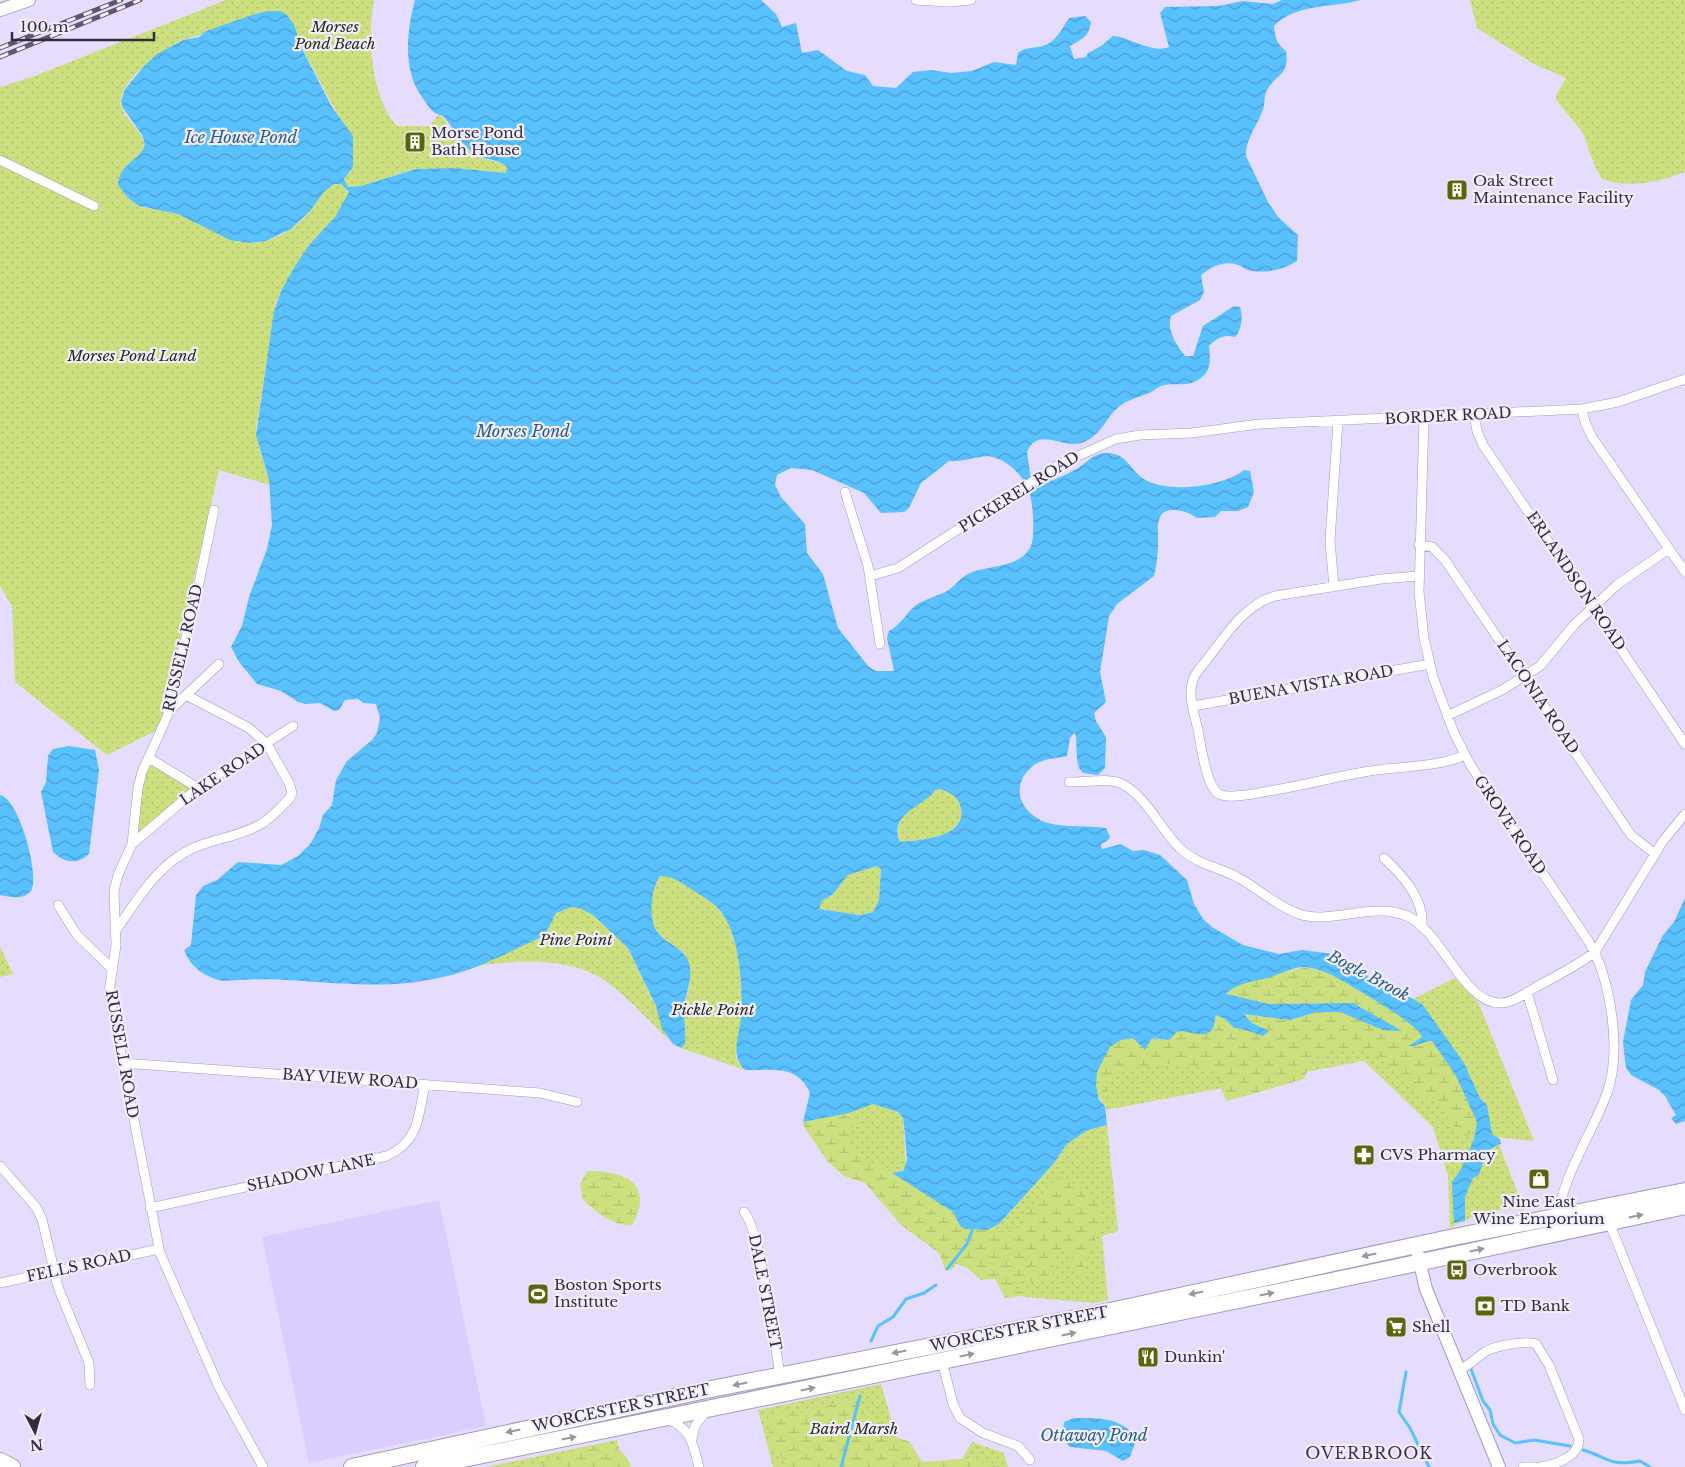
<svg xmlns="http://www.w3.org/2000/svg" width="1685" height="1467" viewBox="0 0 1685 1467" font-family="'Libre Baskerville',serif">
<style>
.built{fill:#dbcdfe}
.grass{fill:url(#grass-dots)}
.wetland{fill:url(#wetland-marsh)}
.water{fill:url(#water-waves);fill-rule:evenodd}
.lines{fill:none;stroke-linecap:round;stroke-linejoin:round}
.stream{stroke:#5ac1ff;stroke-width:3}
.street-casing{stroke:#a599c1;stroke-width:10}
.secondary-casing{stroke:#a599c1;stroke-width:14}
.highway-casing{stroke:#a599c1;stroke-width:18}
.street{stroke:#fff;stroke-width:9}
.secondary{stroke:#fff;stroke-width:12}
.highway{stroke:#fff;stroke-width:16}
.rail-casing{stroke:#5f586d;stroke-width:5}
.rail{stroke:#f1edfe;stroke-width:3;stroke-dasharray:9;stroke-linecap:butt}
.oneway{fill:#98969e}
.labels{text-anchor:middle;stroke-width:4.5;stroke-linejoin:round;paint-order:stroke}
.park-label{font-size:15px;font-style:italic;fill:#272c15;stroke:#f1edfe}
.poi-label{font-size:15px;fill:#322d3d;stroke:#f1edfe;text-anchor:start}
.street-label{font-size:15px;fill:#322d3d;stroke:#f1edfe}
.water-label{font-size:16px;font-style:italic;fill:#285e7e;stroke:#f1edfe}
.neighbourhood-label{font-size:16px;letter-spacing:1px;fill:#3c3152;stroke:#f1edfe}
</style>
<defs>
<pattern id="grass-dots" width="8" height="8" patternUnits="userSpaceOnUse" patternTransform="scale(1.25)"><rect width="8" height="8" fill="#cde07f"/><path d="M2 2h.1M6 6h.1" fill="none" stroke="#b0c06f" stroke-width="1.8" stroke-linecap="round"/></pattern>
<pattern id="wetland-marsh" width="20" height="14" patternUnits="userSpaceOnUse" patternTransform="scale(1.25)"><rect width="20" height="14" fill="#cde07f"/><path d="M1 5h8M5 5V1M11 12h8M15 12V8" fill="none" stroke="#b0c06f"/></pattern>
<pattern id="water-waves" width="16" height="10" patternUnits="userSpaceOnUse" patternTransform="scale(1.25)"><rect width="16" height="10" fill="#5ac1ff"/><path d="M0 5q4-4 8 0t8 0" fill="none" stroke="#4b9dd0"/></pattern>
</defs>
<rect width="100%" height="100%" fill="#e6dcfe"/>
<path class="built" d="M439,1200L486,1426L309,1463L262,1237Z"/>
<path class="grass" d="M226,0H374C367,36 371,98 397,126H430L438,115L442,116C452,131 464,151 482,158C489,161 497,161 504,164L508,171L506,173L465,169L411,170L361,186L348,187L344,179L353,167L351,156L353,143L305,54L290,18L268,11L206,31C198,38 192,36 182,40C165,48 116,82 121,105C125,120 141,129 145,144C141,160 125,160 118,180C133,218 150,203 180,215C217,229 237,255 279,236C292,230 303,220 311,209C319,200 326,182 341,184L349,193L335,217L309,245L282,289L276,303L256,429L259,447L270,485L219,470L159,729L107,755L15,682L12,606L0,586V87L32,77Z
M1470,0H1685V172C1658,182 1630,189 1602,179L1595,167L1583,133L1556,100V95L1566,78L1534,64L1477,28Z
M149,758L198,788L132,844Z
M939,789C950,792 958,796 961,808C967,838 920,840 900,842C892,823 908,811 922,800C927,796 932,790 939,789Z
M877,866L881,869L879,900L873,912L860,915L818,909L822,901L833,894L848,875Z
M668,875C685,886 709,895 721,912C740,936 743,986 741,1016C741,1030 736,1043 736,1057L739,1064L745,1070L681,1048L685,1044L684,1009L690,982L685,954C677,947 667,942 660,935C646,922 651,889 660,876Z
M571,907L579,908L593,915L628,948L656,1007L667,1038C647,1019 627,996 604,980C568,956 512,960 472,967L539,938L546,933L556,913Z
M0,947L13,974L0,977Z
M1455,978L1479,1004L1534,1141L1496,1137L1525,1211C1497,1205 1474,1215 1450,1228L1448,1176L1433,1127L1364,1061L1106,1110L1101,1060L1290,1020L1391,1010Z
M874,1104L898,1112L903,1118L906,1166L899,1173H893L999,1224L1054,1163L1067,1144L1088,1130L1107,1125L1118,1231L1102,1236L1108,1300L1095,1303L1024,1297L817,1135L860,1108Z
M881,1384L900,1450L928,1467H773L758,1410Z
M617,1440L624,1467H486Z
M972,1442L1004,1453L1008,1467H957Z"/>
<path class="wetland" d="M1303,967C1312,969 1321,970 1330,974C1344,980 1420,1025 1422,1037L1417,1047L1428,1041H1432C1441,1057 1500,1130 1464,1136C1452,1126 1446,1115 1436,1104C1430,1096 1420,1096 1413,1090C1373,1052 1371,1038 1313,1058L1304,1079L1227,1101L1219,1086L1218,1076C1200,1059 1138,1061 1118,1075C1108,1083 1105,1094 1105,1106C1087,1088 1098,1047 1121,1039C1131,1036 1139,1041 1148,1041L1152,1038L1168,1040C1171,1038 1174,1034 1177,1032C1187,1028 1208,1042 1214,1026C1215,1023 1215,1018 1216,1014L1225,1019L1234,1028L1243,1029L1263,1036L1269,1031L1252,1023L1244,1014L1290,1020L1317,1012H1340L1383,1030L1401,1031L1353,1003L1269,1004L1226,995L1234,987L1246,982Z
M856,1111L850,1140L855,1155L862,1161L883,1165L953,1212L960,1226L965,1229L987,1230L994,1228L1005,1232L1015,1230L1019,1227L1021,1218L1038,1202L1047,1186L1063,1177L1088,1192L1098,1203L1100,1222L1093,1249L1084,1265L1085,1280C1073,1278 1071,1267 1072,1256L1067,1249L1057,1253L1051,1280L1013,1282L1011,1285L1013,1289L1027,1294L1011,1298H1005L995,1279L981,1280L966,1267L956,1264L952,1269L945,1270L940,1255L935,1250L901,1225L865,1183L844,1176L828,1162L804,1127L803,1122Z
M587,1171C625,1171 655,1183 632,1225C614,1227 596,1212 583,1200L580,1184Z
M862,1393L864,1396L859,1407L860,1413L882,1424L885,1437L899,1438L910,1442L922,1462L974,1458L997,1467H788L782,1457L771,1448L769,1429L774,1414L782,1412L797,1415L817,1406L839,1403Z
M600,1445C615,1446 626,1451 631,1467H494L546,1464L574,1449Z"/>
<path class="water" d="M415,0H761L776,14L782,27L796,23L802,53L818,50L847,71L865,75L873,86L896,88L913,72L931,70L951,73L972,71L994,62L1016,65L1018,53C1027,46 1035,49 1045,45C1056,42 1063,27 1069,18L1085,16L1091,22C1089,37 1082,39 1070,46L1074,59L1086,57L1088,53L1101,46L1113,36C1131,37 1151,54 1169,47L1160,13L1165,7L1219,6L1243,1L1273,4L1282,0H1361C1332,8 1296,3 1274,26C1275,38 1277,44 1286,51C1290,75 1276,74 1267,90C1264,95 1265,100 1264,106C1260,122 1245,139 1246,156L1268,202L1278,217L1298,235L1297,261C1283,270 1265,274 1248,270C1244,269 1242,266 1238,265C1224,260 1211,267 1201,275L1204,292L1200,300L1171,316C1166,329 1177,346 1185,356H1193L1203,326L1234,306L1240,307C1243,316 1242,329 1235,337C1224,334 1217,338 1209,346C1210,358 1212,370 1201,378C1186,389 1175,381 1161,386C1157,387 1154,391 1151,392C1143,396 1134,398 1126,402C1106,412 1104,436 1081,443C1062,449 1038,426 1027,452L1030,473L1039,484C1051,482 1068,474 1078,468C1089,461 1094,452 1108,453C1126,454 1129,467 1141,477C1163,495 1223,487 1244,470L1250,471L1254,492L1248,507L1238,511H1221L1215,517L1197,518C1189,513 1185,511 1175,510C1155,509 1158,527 1158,541C1158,553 1157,565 1154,576L1117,604L1109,616L1100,672L1106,702L1094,713L1096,721L1106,737L1105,768L1098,775L1083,773L1079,768L1077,759L1076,736L1074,733L1070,738L1067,756C1056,759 1044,758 1034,765C1008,785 1020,814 1048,823C1067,828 1087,825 1106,828L1110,837L1107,841L1101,844L1102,849L1121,844L1133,851L1144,850L1160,855L1187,880L1194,904L1203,919L1212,927L1243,945L1279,954L1302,950L1333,954L1348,962L1384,988L1412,998L1423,1005L1464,1063L1480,1098L1487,1105L1492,1134L1500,1139L1501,1144C1485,1148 1484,1161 1479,1175L1473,1178L1465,1197V1221L1454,1223L1452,1182L1461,1169L1474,1139L1477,1122L1456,1076L1432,1041C1424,1040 1418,1047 1409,1046L1422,1037C1419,1024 1348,984 1332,975C1323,971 1312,967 1302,967C1292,968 1285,972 1276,975C1258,982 1241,980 1226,994L1269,1004L1353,1003L1402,1031L1383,1030L1340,1012H1317L1290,1020L1244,1014L1252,1023L1269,1031L1263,1036L1243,1029L1234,1028L1225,1019L1216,1015C1215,1018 1215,1023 1214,1026C1207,1043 1185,1028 1177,1032C1173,1035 1173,1038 1168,1040L1152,1038L1145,1050L1133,1038L1121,1040L1110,1047L1097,1072L1096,1085L1099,1100L1105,1106L1107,1125L1088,1130L1067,1144L1054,1163L999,1224L987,1230L965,1229L960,1226L953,1212L892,1173L903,1171L907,1160L904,1125L903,1118L898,1112L873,1104L849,1113L803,1122L810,1093C797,1063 771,1071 745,1070C729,1055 740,1035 741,1016C743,987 740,936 721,912C715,903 703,897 694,891C683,884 672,875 660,876C651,889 647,921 659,934C670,946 687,949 690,967C692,982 685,995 684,1009C684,1021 686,1032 685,1044L681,1048L673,1044L662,1029L656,1006L628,948L593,915L579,908L571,907L556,913L546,933L539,938C509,952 476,970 443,977C388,990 342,983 287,980C265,978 243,980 222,981C205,977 190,967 184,950L191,945L196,895L203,886L217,880L238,862L281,865L298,856L311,843L319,828L323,815L332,805L336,780L347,761L372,740L377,733L380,718L376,704L363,703L358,699L345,700L339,710L334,711L320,703L306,704L298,702L281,691L257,684L239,662L231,647L242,626L249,597L267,549L272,525L269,480L256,435L274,311L282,289L295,266L309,245L335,217L349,192L341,184H334L324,192L310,211L291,229L266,241L250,243L230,240L178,214L139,206L129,199L118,185C119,162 140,162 145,144L142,135L123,108L121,101L125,89L145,65L157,54L183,40L199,37L206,31L252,15L268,11H280L287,15L294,25L303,51L332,107L353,136V167L344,179L348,187L361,186L416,169L455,168L506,173L507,168C500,158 483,161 473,153C460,143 454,129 444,117C441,114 441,116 437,114C431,111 426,103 422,97C402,70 407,30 415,0ZM988,456C1006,459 1020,472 1028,488C1033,498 1036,538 1030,548C1018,569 986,565 968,574C961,577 957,584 950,589C940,596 927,598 916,605C906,613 901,625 889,631L887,638L894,671H876L869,667L838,628L823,574L807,553L805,524L781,497L775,485L777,475L791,468L812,470L864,493L881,513L904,512L909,508L921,483L949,461C963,462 974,457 988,456ZM939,789C950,792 958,796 961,808C967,838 920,840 900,842C889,818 915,809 930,796C934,793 933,790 939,789ZM877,866L881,869L879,900L873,912L860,915L819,909L822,901L833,894L848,875Z
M69,746L95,750L99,770L89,854C77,865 65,863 53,852L41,792L46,782L48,756L53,749Z
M0,795C19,798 42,880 30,892C22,900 10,897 0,895Z
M1685,898V1121L1676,1124L1671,1118L1676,1115L1665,1096L1659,1090L1631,1075L1626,1068L1623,1042L1631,1000L1643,985L1645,972L1663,935L1674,922Z
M1074,1418C1097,1418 1125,1417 1136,1440L1130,1457L1123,1461L1106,1451L1070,1447L1062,1439L1064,1422Z"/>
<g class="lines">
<path class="stream" d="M947,1269L967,1244L972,1231
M871,1341L878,1326L893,1317L906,1299L924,1293L936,1285
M1471,1369L1483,1401L1490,1410L1493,1424L1500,1435L1515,1443L1534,1440L1570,1446
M1406,1372L1399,1412L1410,1428L1429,1467
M1583,1450C1608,1457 1609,1467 1640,1461L1650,1467
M841,1467L860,1396"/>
<g class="street-casing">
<path id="street" d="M916,0L949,2L971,0
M0,160L94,206
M1582,409L1585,422L1592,437L1685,572
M1474,414L1477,431L1483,445L1685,744
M1424,417L1419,592L1424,638L1433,677L1454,733L1471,766L1589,942C1611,980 1622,1051 1607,1093C1592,1134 1564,1173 1558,1216
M845,492L868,566L880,644
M214,510L199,583L167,717L142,772L138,788L132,844L118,875L114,891L116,945L109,992L160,1253L219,1387L263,1467
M1419,545L1432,547L1445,560L1631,835L1655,854
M870,576L898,568L1058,465L1116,439L1140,435L1192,433L1259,424L1582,409L1618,402L1685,379
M1418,576L1381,579L1275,596C1239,606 1220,646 1197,672C1185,689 1194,712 1198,730C1201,745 1206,787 1219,794C1230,800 1262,792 1275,790C1305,785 1334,777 1364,772C1390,767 1443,767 1464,755
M1334,587L1330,541L1338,421
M1193,706L1430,664
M168,712L219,664
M1447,716L1502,690L1540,666L1575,624L1618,584L1669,549
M149,758L198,788
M1069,782C1086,783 1107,777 1122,784C1147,796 1162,833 1183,851C1199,865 1219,867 1237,877C1258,888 1276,906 1299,914C1331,925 1372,901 1407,916C1442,931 1464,1006 1502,1003C1514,1002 1526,993 1536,987C1556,976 1577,966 1595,952L1663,841L1685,814
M132,844L198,788L293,726
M1384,858C1403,876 1424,898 1422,926
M58,905L77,935L112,969
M117,929C135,903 152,874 179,856C203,839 236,839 261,824C272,818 281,807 290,798L292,793L289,783L267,744L249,728L186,695
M1527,992L1553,1080
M122,1063L540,1093L577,1102
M0,1166L36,1207L42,1219L58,1287L89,1363L90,1385
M150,1208L387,1156C420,1141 418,1116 425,1084
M744,1212C760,1228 775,1346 780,1375
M1609,1222L1685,1410
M0,1283L159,1249
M942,1361L953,1404L960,1418L983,1433L1018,1446L1030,1460
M1459,1370C1470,1365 1476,1358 1485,1352C1493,1346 1528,1340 1536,1344L1549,1365L1579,1439C1579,1457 1555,1465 1540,1467
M667,1419C691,1428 693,1444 699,1467
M692,1439L695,1426L706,1411
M1523,1467H1534"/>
</g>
<g class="secondary-casing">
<path id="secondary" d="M0,10L29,0
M1418,1255L1426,1289L1499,1467"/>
</g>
<g class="highway-casing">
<path id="highway" d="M0,1461L12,1467
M352,1467L706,1390L1096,1314L1454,1237L1685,1191
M424,1467L1346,1278L1685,1206"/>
</g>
<use href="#street" class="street"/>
<use href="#secondary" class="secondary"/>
<use href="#highway" class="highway"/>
<g class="rail-casing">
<path id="rail" d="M0,48L121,0
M0,57L140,0"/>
</g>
<use href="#rail" class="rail"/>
</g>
<defs><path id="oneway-solid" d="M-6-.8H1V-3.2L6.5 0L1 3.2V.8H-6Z" transform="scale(1.25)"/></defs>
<g class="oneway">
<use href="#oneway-solid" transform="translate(1636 1216) rotate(-12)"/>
<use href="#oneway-solid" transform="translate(1477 1250) rotate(-12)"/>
<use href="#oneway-solid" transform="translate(1369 1255) rotate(168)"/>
<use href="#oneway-solid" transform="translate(1196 1293) rotate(168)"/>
<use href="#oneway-solid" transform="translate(1267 1294) rotate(-12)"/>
<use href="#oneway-solid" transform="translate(1069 1334) rotate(-12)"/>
<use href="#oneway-solid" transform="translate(899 1352) rotate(169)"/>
<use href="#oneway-solid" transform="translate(967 1355) rotate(-12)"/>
<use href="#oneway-solid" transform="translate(740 1384) rotate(168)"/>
<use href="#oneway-solid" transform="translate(808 1389) rotate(-12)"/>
<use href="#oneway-solid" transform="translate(513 1431) rotate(168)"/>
<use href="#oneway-solid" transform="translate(569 1438) rotate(-11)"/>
</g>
<defs>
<g id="building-square" transform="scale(1.125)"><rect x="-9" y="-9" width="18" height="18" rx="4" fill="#59660b" stroke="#f1edfe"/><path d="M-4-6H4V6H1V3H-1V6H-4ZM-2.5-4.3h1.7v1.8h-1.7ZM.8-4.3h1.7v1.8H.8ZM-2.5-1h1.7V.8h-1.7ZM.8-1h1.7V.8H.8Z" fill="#fff"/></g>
<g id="pharmacy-square" transform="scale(1.125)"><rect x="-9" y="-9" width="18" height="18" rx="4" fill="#59660b" stroke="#f1edfe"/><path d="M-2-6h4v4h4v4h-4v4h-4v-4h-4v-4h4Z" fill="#fff"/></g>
<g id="shop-square" transform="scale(1.125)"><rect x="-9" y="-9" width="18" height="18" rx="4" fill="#59660b" stroke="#f1edfe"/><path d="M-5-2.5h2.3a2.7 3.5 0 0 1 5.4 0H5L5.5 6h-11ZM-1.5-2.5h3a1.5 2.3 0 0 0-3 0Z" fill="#fff"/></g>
<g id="bus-square" transform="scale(1.125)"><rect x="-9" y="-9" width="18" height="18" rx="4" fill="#59660b" stroke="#f1edfe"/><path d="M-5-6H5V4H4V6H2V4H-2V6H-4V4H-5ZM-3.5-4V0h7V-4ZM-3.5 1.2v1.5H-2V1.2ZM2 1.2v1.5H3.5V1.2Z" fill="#fff"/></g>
<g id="stadium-square" transform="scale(1.125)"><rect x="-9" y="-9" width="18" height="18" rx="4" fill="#59660b" stroke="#f1edfe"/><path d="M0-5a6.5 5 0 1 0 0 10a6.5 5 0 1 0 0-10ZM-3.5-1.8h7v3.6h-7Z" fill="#fff"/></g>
<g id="bank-square" transform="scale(1.125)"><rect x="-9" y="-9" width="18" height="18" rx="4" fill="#59660b" stroke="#f1edfe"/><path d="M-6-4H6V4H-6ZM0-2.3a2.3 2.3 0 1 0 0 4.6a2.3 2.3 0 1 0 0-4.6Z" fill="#fff"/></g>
<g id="supermarket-square" transform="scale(1.125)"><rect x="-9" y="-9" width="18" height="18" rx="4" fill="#59660b" stroke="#f1edfe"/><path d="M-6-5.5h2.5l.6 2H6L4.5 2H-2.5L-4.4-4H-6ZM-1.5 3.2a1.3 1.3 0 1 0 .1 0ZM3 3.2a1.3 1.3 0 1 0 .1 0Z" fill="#fff"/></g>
<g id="restaurant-square" transform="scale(1.125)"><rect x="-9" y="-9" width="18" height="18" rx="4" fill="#59660b" stroke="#f1edfe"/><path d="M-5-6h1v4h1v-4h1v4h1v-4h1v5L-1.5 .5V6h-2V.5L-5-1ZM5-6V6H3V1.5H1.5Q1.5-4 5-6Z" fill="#fff"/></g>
</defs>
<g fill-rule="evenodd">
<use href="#building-square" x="415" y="142"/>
<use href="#building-square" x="1457" y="190"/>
<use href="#pharmacy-square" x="1364" y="1155"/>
<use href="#shop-square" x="1539" y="1179"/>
<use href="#bus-square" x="1457" y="1270"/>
<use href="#stadium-square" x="538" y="1294"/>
<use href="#bank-square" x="1485" y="1306"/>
<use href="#supermarket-square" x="1396" y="1327"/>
<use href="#restaurant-square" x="1148" y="1357"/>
</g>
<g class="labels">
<g class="park-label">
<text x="335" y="32">Morses<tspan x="335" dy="17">Pond Beach</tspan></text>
<text x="132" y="361">Morses Pond Land</text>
<text x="576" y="945">Pine Point</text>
<text x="713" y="1015">Pickle Point</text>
<text x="854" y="1434">Baird Marsh</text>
</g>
<g class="poi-label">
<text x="431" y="138">Morse Pond<tspan x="431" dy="17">Bath House</tspan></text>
<text x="1473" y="186">Oak Street<tspan x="1473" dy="17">Maintenance Facility</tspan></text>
<text x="1380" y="1160">CVS Pharmacy</text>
<text x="1539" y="1207" text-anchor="middle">Nine East<tspan x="1539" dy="17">Wine Emporium</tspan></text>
<text x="1473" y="1275">Overbrook</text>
<text x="554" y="1290">Boston Sports<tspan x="554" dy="17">Institute</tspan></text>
<text x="1501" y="1311">TD Bank</text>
<text x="1412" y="1332">Shell</text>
<text x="1164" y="1362">Dunkin'</text>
</g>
<g class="street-label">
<text transform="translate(1448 416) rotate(-3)" y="5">BORDER ROAD</text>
<text transform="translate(1019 492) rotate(-32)" y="5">PICKEREL ROAD</text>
<text transform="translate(1576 581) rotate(56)" y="5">ERLANDSON ROAD</text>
<text transform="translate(183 648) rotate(-77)" y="5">RUSSELL ROAD</text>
<text transform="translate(1311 685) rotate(-10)" y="5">BUENA VISTA ROAD</text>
<text transform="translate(1538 697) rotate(56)" y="5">LACONIA ROAD</text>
<text transform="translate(223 774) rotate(-34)" y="5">LAKE ROAD</text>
<text transform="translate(1510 825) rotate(56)" y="5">GROVE ROAD</text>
<text transform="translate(122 1054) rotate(80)" y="5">RUSSELL ROAD</text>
<text transform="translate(350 1079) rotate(4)" y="5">BAY VIEW ROAD</text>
<text transform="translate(311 1173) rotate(-12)" y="5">SHADOW LANE</text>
<text transform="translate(79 1266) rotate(-12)" y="5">FELLS ROAD</text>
<text transform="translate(765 1292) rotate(79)" y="5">DALE STREET</text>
<text transform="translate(1019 1329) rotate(-11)" y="5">WORCESTER STREET</text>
<text transform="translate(621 1408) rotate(-12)" y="5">WORCESTER STREET</text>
</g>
<g class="water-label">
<text x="241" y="143">Ice House Pond</text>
<text x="523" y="437">Morses Pond</text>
<text transform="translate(1369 975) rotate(28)" y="6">Bogle Brook</text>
<text x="1094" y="1441">Ottaway Pond</text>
</g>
<g class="neighbourhood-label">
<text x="1369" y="1459">OVERBROOK</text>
</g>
</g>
<g transform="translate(35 1432) rotate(174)" stroke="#f1edfe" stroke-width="4" paint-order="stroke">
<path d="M0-4L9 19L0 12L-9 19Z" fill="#322d3d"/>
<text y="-8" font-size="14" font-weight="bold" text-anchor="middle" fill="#322d3d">N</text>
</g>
<path d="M12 32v8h142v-8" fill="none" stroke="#322d3d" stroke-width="2.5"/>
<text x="20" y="32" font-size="15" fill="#322d3d" stroke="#f1edfe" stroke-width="4" paint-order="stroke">100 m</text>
</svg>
